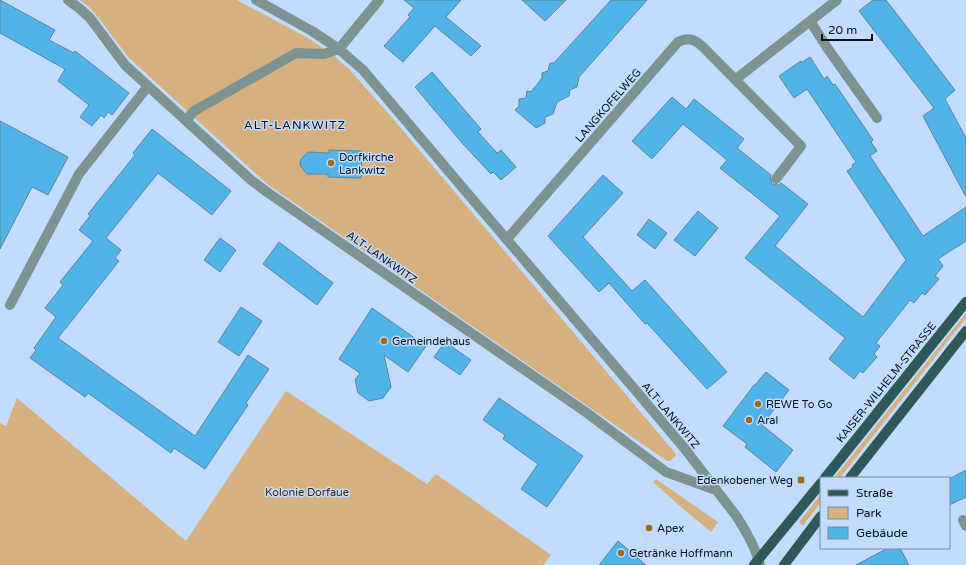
<svg xmlns="http://www.w3.org/2000/svg" width="966" height="565" viewBox="0 0 966 565" font-family="'Varela Round',sans-serif">
<style>
.green{fill:#d6b17f}
.building{fill:#50b4e8;stroke:#5d849b}
.lines{fill:none;stroke-linecap:round;stroke-linejoin:round}
.minor{stroke:#7d9392;stroke-width:10}
.major{stroke:#2f5958;stroke-width:10}
.poi-dot{fill:#9b6b1e;stroke:#c1dcfe;stroke-width:1.5}
.labels{text-anchor:middle;stroke-width:3;stroke-linejoin:round;paint-order:stroke}
.street-label{font-size:11px;fill:#07101b;stroke:#c1dcfe}
.poi-label{font-size:11px;fill:#07101b;stroke:#c1dcfe;text-anchor:start}
.park-label{font-size:11px;fill:#3f2803;stroke:#c1dcfe}
.neighbourhood-label{font-size:12px;letter-spacing:1px;fill:#07101b;stroke:#c1dcfe}
</style>
<rect width="100%" height="100%" fill="#c1dcfe"/>
<path class="green" d="M80,0H237L308,38L333,55L350,70L388,113L676,454V456L670,461H667L267,184L128,57L98,17L90,8Z
M966,313V318L840,478H834Z
M286,391L427,484L436,474L551,555L543,565H0V423L6,426L17,398L186,541Z
M656,479L718,522L711,532L682,508L653,482Z
M821,494V502L803,526L799,522Z"/>
<path class="building" d="M0,0L55,30L49,40L74,53L75,51L129,93L112,115L108,112L104,118L101,115L92,126L80,117L89,105L58,81L65,69L0,33Z
M404,0H461L446,17L481,46L471,56L435,26L403,62L384,46L410,17L408,15L414,8Z
M522,0H566L545,21Z
M611,0H647L579,77L577,87L570,90L569,96L557,102L553,114L545,117V123L536,128L515,110L519,106V99L526,98L527,91L531,92L542,78V73L548,71L550,63H554Z
M873,0H886L955,90L945,99L966,138V197L923,116L934,108L859,11Z
M810,57L824,79L827,76L833,85L835,84L873,140L871,142L877,151L870,156L923,236L966,207V241L938,259L943,266L935,276L939,279L925,295L922,293L914,303L910,300L876,343L880,346L874,354L877,357L863,373L860,371L854,379L829,359L845,338L745,258L780,216L720,168L727,160L683,124L652,159L632,141L672,97L686,109L694,99L744,139L737,148L771,175L770,179L772,184L776,185H779L781,183L808,204L775,246L863,317L906,260L847,171L853,167L852,165L856,162L807,89L794,98L779,76L801,61V63Z
M432,72L481,129L478,132L497,153L501,150L516,167L501,180L493,172L491,174L463,144L415,87Z
M0,121L68,157L48,195L32,187L0,249Z
M152,129L231,191L212,215L158,173L106,238L121,250L115,258L119,261L58,338L195,436L248,355L269,369L246,403L248,405L205,469L174,448L171,453L88,393L85,397L30,358L36,350L34,348L56,317L45,308L63,285L60,282L93,241L79,230L90,216L88,214L135,155L133,153Z
M329,150L362,151L361,178L328,177V174H307L301,167L300,164L301,159L308,152L329,153Z
M603,175L623,193L583,237L632,291L645,280L727,372L707,389L647,323L645,324L609,283L599,292L548,236Z
M698,211L718,228L695,256L674,240Z
M649,219L667,233L655,249L637,235Z
M220,238L236,250L220,272L204,260Z
M279,242L333,283L317,305L263,264Z
M241,307L262,321L239,356L218,342Z
M372,308L426,346L408,372L384,355L391,387L383,398L369,401L358,393L355,380L360,373L339,359Z
M445,342L471,360L460,375L434,357Z
M766,372L789,390L762,425L793,450L776,472L745,447L747,444L723,426L754,385H755Z
M499,398L583,456L547,507L521,489L538,464L503,439L505,435L483,420Z
M966,470V497L949,505V479Z
M618,541L646,565H599Z
M888,548H900L909,565H856Z"/>
<g class="lines">
<path class="minor" d="M68,0L79,8L90,18L125,65L251,180L267,192L587,413L666,472L716,490
M256,0L312,31L339,49L363,70L468,194L637,392L685,449L737,517C746,531 756,549 760,565
M810,21L828,49L877,118
M736,79L837,0
M187,121L191,114L194,111L296,53L324,54L339,49L379,0
M507,239L678,42C689,37 694,39 703,47L801,146L776,179
M10,305L79,174L148,86
M963,520L966,526"/>
<path class="major" d="M825,478L966,302
M850,478L966,331
M754,565L821,483
M784,565L821,516"/>
</g>
<g class="poi-dot">
<circle cx="331" cy="163" r="4"/>
<circle cx="384" cy="341" r="4"/>
<circle cx="758" cy="404" r="4"/>
<circle cx="749" cy="420" r="4"/>
<rect x="797" y="476" width="8" height="8" rx="2"/>
<circle cx="649" cy="528" r="4"/>
<circle cx="621" cy="553" r="4"/>
</g>
<g class="labels">
<g class="street-label">
<text transform="translate(608 105) rotate(-49)" y="4">LANGKOFELWEG</text>
<text transform="translate(382 257) rotate(35)" y="4">ALT-LANKWITZ</text>
<text transform="translate(886 382) rotate(-51)" y="4">KAISER-WILHELM-STRASSE</text>
<text transform="translate(671 415) rotate(50)" y="4">ALT-LANKWITZ</text>
</g>
<g class="poi-label">
<text x="339" y="161">Dorfkirche<tspan x="339" dy="13">Lankwitz</tspan></text>
<text x="392" y="345">Gemeindehaus</text>
<text x="766" y="408">REWE To Go</text>
<text x="757" y="424">Aral</text>
<text x="793" y="484" text-anchor="end">Edenkobener Weg</text>
<text x="657" y="532">Apex</text>
<text x="629" y="557">Getränke Hoffmann</text>
</g>
<g class="park-label">
<text x="307" y="496">Kolonie Dorfaue</text>
</g>
<g class="neighbourhood-label">
<text x="295" y="129">ALT-LANKWITZ</text>
</g>
</g>
<rect x="820" y="477" width="130" height="72" fill="#c1dcfe" stroke="#778aa3"/>
<rect x="828" y="490" width="20" height="6" fill="#2f5958" stroke="#778aa3"/>
<text x="856" y="497" font-size="12" fill="#07101b">Straße</text>
<rect x="828" y="507" width="20" height="12" fill="#d6b17f" stroke="#778aa3"/>
<text x="856" y="517" font-size="12" fill="#07101b">Park</text>
<rect x="828" y="527" width="20" height="12" fill="#50b4e8" stroke="#778aa3"/>
<text x="856" y="537" font-size="12" fill="#07101b">Gebäude</text>
<path d="M822 34v6h50v-6" fill="none" stroke="#07101b" stroke-width="2"/>
<text x="828" y="34" font-size="12" fill="#07101b" stroke="#c1dcfe" stroke-width="3" paint-order="stroke">20 m</text>
</svg>
